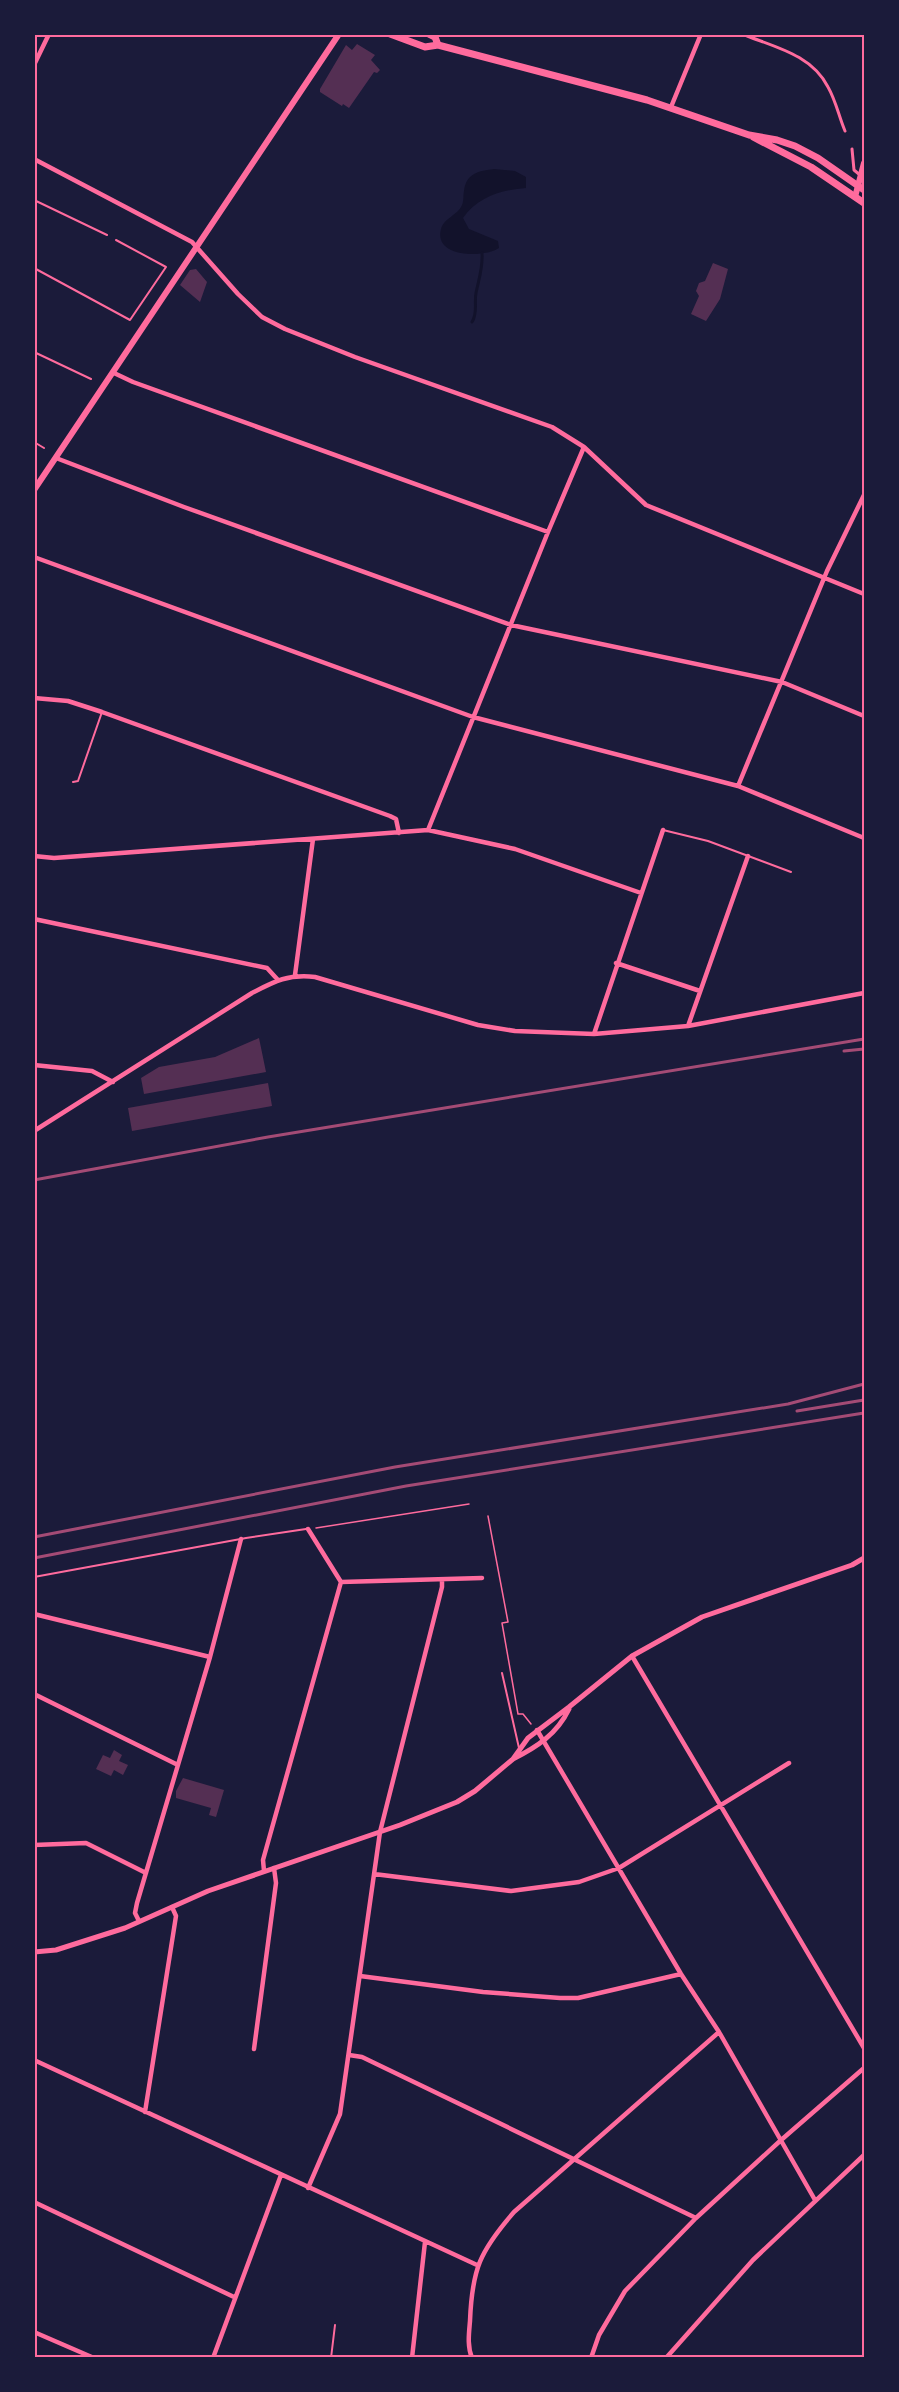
<svg xmlns="http://www.w3.org/2000/svg" width="899" height="2392" viewBox="0 0 899 2392" font-family="Rubik,sans-serif">
<style>
.water{fill:#12122b}
.lines{fill:none;stroke-linecap:round;stroke-linejoin:round}
.stream{stroke:#12122b;stroke-width:3}
.building{fill:#542f53}
.path{stroke:#ff6b9d;stroke-width:1.5}
.service{stroke:#ff6b9d;stroke-width:2}
.pedestrian{stroke:#ff6b9d;stroke-width:3}
.minor{stroke:#ff6b9d;stroke-width:4.5}
.tertiary{stroke:#ff6b9d;stroke-width:5}
.secondary{stroke:#ff6b9d;stroke-width:6}
.primary{stroke:#ff6b9d;stroke-width:7}
.rail{stroke:#a44b75;stroke-width:3}
.neatline{fill:none;stroke:#ff6b9d;stroke-width:2}
</style>
<rect width="100%" height="100%" fill="#1b1b3a"/>
<path class="water" d="M494,169L515,171L526,177V188C501,190 478,197 463,218L469,229L498,241L499,248C485,258 433,258 441,229C444,218 458,215 462,205C464,200 463,196 464,191C466,173 479,171 494,169Z"/>
<g class="lines">
<path class="stream" d="M472,322C478,313 474,303 476,293C479,278 483,268 482,253"/>
</g>
<path class="building" d="M357,44L375,55L371,60L380,70L377,73L374,72L349,108L343,104L342,106L320,92V89L346,45L352,50Z
M713,263L728,269L720,299L706,321L691,314L699,296L696,291L699,283L705,281Z
M196,269L207,282L200,302L180,285L190,270Z
M259,1038L266,1072L144,1094L141,1078L159,1067L215,1057Z
M268,1083L272,1106L132,1131L128,1108Z
M114,1750L122,1755L119,1761L128,1765L123,1775L114,1770L111,1776L96,1769L103,1755L110,1758Z
M183,1778L224,1790L216,1817L209,1815L211,1808L176,1798V1791Z"/>
<g class="lines">
<path class="path" d="M488,1516L508,1622L502,1623L518,1714H523L531,1724
M316,1528L469,1504"/>
<path class="service" d="M34,200L107,235
M34,268L130,320L166,267L116,240
M34,352L91,379
M34,442L44,448
M73,782L78,781L102,712
M663,830L708,841L791,872
M34,1577L246,1538L306,1529
M502,1673L519,1748
M331,2358L335,2325"/>
<path class="pedestrian" d="M742,34C774,47 811,54 828,87C836,101 839,117 845,131
M852,149L854,170L860,175"/>
<path class="minor" d="M34,65L49,34
M671,107L701,34
M34,159L192,242L238,294L262,317L285,329L355,357L552,427L584,447L646,505L864,594
M114,373L133,382L548,532
M56,458L184,507L511,625L782,682L864,716
M34,557L473,717L738,786L864,838
M34,698L68,701L102,712L390,816L396,819L399,833
M738,786L827,571L864,495
M428,830L548,532L584,447
M34,856L54,858L428,830L515,849L641,893
M34,919L267,968L278,980
M616,963L700,991
M295,975L313,839
M688,1026L748,856
M594,1034L663,830
M34,1065L92,1071L113,1082
M34,1131L252,993C275,981 288,974 315,977L478,1025L515,1031L594,1034L688,1026L864,993
M308,1529L341,1582
M341,1582L482,1578
M34,1614L210,1657
M632,1656L864,2048
M34,1694L178,1765
M537,1730L681,1974L719,2032L815,2200
M34,1845L86,1843L146,1873
M264,1871L263,1860L341,1582
M374,1874L511,1891L579,1882L619,1868L789,1763
M139,1921L135,1913L137,1903L210,1657L241,1539
M360,1976L483,1992L560,1998H578L681,1974
M254,2049L276,1883L274,1868
M349,2055L362,2057L696,2218
M34,2060L477,2265
M145,2112L176,1916L172,1907
M308,2188L340,2114L380,1832L442,1587V1580
M34,2202L234,2297
M34,2332L94,2358
M213,2358L281,2175
M412,2358L425,2242
M472,2358C467,2346 469,2333 470,2321C472,2269 480,2251 514,2212L719,2032
M591,2358L599,2335L625,2291L696,2218L780,2141L864,2068
M666,2358L753,2260L864,2155"/>
<path class="tertiary" d="M513,1759C537,1747 557,1734 569,1709
M34,1952L56,1950L125,1928L208,1891L400,1825L457,1802L475,1791L513,1759L528,1738L569,1707L632,1656L702,1617L852,1565L864,1558"/>
<path class="secondary" d="M855,197L864,163
M34,490L339,34"/>
<path class="primary" d="M390,34L425,47L438,45L647,100L749,135L777,140L795,146L818,158L864,190
M429,34L435,37L438,45
M753,137L811,167L864,203"/>
<path class="rail" d="M844,1051L864,1049
M34,1180L268,1137L864,1039
M797,1411L864,1400
M34,1537L395,1467L788,1404L864,1384
M34,1558L406,1486L864,1413"/>
</g>
<rect width="899" height="2392" fill="none" stroke="#1b1b3a" stroke-width="72"/>
<rect x="36" y="36" width="827" height="2320" class="neatline"/>
</svg>
